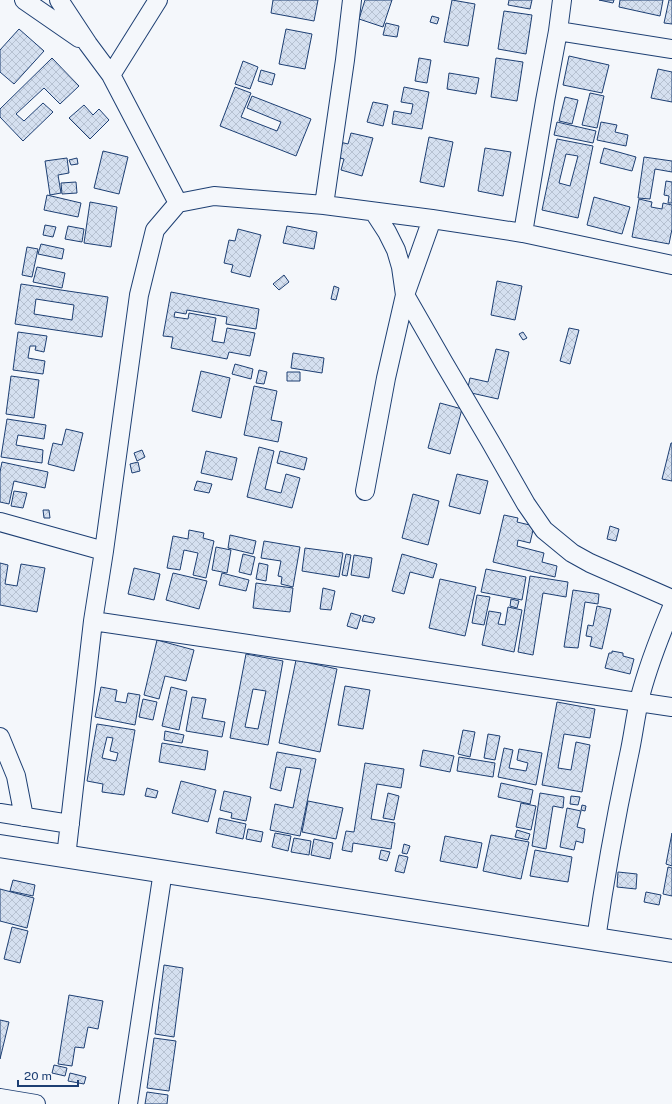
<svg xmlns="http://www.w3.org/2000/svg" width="672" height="1104" viewBox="0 0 672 1104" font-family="'Public Sans',sans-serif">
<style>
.building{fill:url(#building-cross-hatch);stroke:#1d3f73;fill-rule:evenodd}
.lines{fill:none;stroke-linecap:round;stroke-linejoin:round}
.street-casing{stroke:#1d3f73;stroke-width:20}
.secondary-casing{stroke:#1d3f73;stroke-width:24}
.street{stroke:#f4f7fb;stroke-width:18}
.secondary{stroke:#f4f7fb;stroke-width:22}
</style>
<defs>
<pattern id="building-cross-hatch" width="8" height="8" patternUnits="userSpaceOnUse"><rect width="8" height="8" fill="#d5e0f0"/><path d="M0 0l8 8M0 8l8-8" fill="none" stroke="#b6c1d1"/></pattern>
</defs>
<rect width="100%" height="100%" fill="#f4f7fb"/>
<path class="building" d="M273,0H318L314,21L271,13Z
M365,0H392L383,27L359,19Z
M452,0L475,4L468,46L444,42Z
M509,0H532L530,9L508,5Z
M599,0H614L613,3Z
M620,0H663L660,16L619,7Z
M669,0H672V24L664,23Z
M504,11L532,15L526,54L498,49Z
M432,16L439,18L437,24L430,22Z
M386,23L399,26L397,37L383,35Z
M19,29L44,51L14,84L0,72V50Z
M286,29L312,34L305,69L279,64Z
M569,56L609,65L602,93L563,85Z
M52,58L79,86L60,104L44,88L16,114L24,121L43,103L53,112L23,141L0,117V109Z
M419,58L431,60L427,83L415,81Z
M496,58L523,62L517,101L491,97Z
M243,61L258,67L250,89L235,84Z
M658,69L672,72V102L651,98Z
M261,70L275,74L272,85L258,81Z
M449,73L479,78L476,94L447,89Z
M235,87L251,93L241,117L277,131L281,122L247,108L252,96L311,119L296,156L220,126Z
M404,87L429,92L422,129L392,124L394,111L411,114L413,104L401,102Z
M590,93L604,96L597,128L582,125Z
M565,97L578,100L572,124L559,121Z
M373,102L388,105L383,126L367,122Z
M84,105L93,115L99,109L109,120L90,139L69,118Z
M557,122L596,131L593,143L554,135Z
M601,122L617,125L615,132L628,135L626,146L597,140Z
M351,133L373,138L362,176L341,170L344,159L336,157L340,142L348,144Z
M429,137L453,142L444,187L420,182Z
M557,139L593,146L578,218L542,210ZM566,154L578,156L570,186L559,183Z
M485,148L511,152L503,196L478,191Z
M604,148L636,157L632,171L600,163Z
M103,151L128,157L119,194L94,188Z
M644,157L672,161V172L655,169L650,199L638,198Z
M67,158L69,173L58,175L61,193L50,195L45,161Z
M77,158L78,164L71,165L69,160Z
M666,181L672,182V203H668L669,196L664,195Z
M76,182L77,193L62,194L61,183Z
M47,195L81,203L78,217L44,210Z
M594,197L630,207L622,234L587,225Z
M639,199L652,202L651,207L662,209L663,203L672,205V229L669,244L632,237Z
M90,202L117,207L111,247L84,243Z
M45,225L56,227L53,237L43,235Z
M68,226L84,229L82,242L65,239Z
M287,226L317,232L314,249L283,243Z
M238,229L261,235L250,277L231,272L233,265L224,263L229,240L235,241Z
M41,244L64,249L62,259L38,254Z
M27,247L38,249L32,277L22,275Z
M37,267L65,273L62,288L33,282Z
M284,275L289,282L279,290L273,284Z
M497,281L522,286L515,320L491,315Z
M21,284L108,297L102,337L15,324ZM36,299L74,305L72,320L34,314Z
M334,286L339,288L336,300L331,299Z
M171,292L259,309L256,329L226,324L227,317L187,310L186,314L175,312L174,317L188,319L189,313L216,318L212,341L224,343L227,328L255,333L250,356L229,352L227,359L171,348L173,337L163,336Z
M569,328L579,330L570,364L560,361Z
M18,332L47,336L44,352L35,350L36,346H30L28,358L45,361L43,374L13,370Z
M523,332L527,338L523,340L519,334Z
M496,349L509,352L498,399L467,392L470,378L488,382Z
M293,353L324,358L322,373L291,368Z
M235,364L253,369L251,379L232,374Z
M259,370L267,372L264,384L256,383Z
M201,371L230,378L221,418L192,411Z
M287,372H300V381H287Z
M11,376L39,380L34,418L6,414Z
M254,386L277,391L271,420L282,422L278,442L244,435Z
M440,403L462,409L450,454L428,448Z
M7,419L46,425L44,439L18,435L16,445L43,450L42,463L1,457Z
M66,429L83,433L74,471L48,464L53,443L62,445Z
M671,443H672V481L662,479Z
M259,447L274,451L265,489L281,493L286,474L300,478L292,508L247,497Z
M142,450L145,457L137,461L134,453Z
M206,451L237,458L232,480L201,473Z
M280,451L307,458L304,470L277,463Z
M2,462L48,472L45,488L14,481L9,504L0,502V472Z
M138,462L140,471L132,473L130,464Z
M457,474L488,481L480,514L449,506Z
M197,481L212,484L209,493L194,490Z
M14,491L27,493L23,508L11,506Z
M413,494L439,501L428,545L402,538Z
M43,510H49L50,518H44Z
M504,515L518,518L517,522L534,526L530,543L518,540L517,546L544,553L542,562L557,566L555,577L493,562Z
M610,526L619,529L616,541L607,539Z
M189,530L204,533L203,538L214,541L206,578L193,575L198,553L184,550L180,570L167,568L173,536L188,539Z
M230,535L256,541L253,554L228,548Z
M264,541L300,547L293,587L281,584L282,577L278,576L281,561L261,558Z
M216,547L231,550L227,573L212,570Z
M305,548L343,553L339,577L302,571Z
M243,554L255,557L251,575L239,572Z
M346,554L351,555L347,576L342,575Z
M402,554L437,564L433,578L410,572L404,594L392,591Z
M354,555L372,558L369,578L351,575Z
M0,563L8,565L5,584L17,586L21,564L45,568L37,612L0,605Z
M259,563L268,565L266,581L256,579Z
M134,568L160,574L154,600L128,594Z
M486,569L526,577L522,600L481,592Z
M173,573L207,581L199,609L166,600Z
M222,573L249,580L246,591L219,585Z
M530,576L568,582L566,597L543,593L533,655L518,652Z
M440,579L476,587L465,636L429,628Z
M256,583L293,588L290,612L253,608Z
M323,588L335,591L331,610L320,609Z
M573,590L599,594L598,604L585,602L578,648L564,647Z
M477,595L490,597L484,625L472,623Z
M511,599L519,601L517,608L510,606Z
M597,606L611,609L602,649L590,646L592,637L586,636L588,625L593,626Z
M508,607L522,610L514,652L482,645L489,611L501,613L498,624L505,625Z
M351,613L361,616L357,629L347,626Z
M364,615L375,618L373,623L362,621Z
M157,640L194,650L186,681L165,676L159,699L144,695Z
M612,651L623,653V656L634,659L630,674L605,668L609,653H612Z
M246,654L283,661L268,745L230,738ZM253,689L266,691L258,729L245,727Z
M296,660L337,669L320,752L279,743Z
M345,686L370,690L363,729L338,725Z
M101,687L117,690L115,701L126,703L128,693L140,695L135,725L95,717Z
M171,687L187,691L179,730L162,726Z
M192,697L206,699L202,718L225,722L222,737L186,731Z
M143,699L157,702L153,720L139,717Z
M557,702L595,709L590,738L564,734L558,768L571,770L576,742L590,745L582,792L542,785Z
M97,724L135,730L124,795L102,792L103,784L87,781ZM107,737L113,738L110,751L118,753L116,761L102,758Z
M463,730L475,732L470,757L458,754Z
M165,731L184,735L182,743L164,740Z
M488,734L500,736L495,760L484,758Z
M162,743L208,751L205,770L159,762Z
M504,748L513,750L509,768L526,771L528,763L517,760L519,749L542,753L536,785L498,777Z
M423,750L454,756L450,772L420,766Z
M277,752L316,759L300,836L270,830L275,804L293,808L301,769L286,767L281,791L270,788Z
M459,757L495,763L493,777L457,771Z
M365,763L404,769L401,788L377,784L371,819L395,823L391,849L353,843L352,852L342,850L346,831L354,832Z
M181,781L216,790L208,822L172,813Z
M501,783L533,790L530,804L498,797Z
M147,788L158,791L156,798L145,796Z
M224,791L251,797L246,821L231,818L232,813L220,810Z
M388,793L399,796L394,820L383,818Z
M540,793L564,797L563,808L553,806L546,849L532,846Z
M571,796L580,797L578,805L570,804Z
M308,801L343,808L336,839L302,832Z
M521,803L536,806L531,830L516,827Z
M582,805L586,806L585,811L581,810Z
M567,808L581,811L577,827L585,829L583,843L576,841L574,850L560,847Z
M219,818L246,824L243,839L216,833Z
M248,829L263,832L261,842L246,839Z
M517,830L530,834L528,840L515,837Z
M275,833L291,836L288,851L272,847Z
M672,833V866L666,864Z
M491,835L529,842L521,879L483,871Z
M445,836L482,843L477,868L440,861Z
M294,838L311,841L309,855L291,852Z
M314,839L333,843L330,859L311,855Z
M404,844L410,846L407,854L402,853Z
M381,850L390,852L387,861L379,859Z
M535,850L572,857L568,882L530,876Z
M399,855L408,857L404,873L395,871Z
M668,867L672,868V896L663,894Z
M618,872L637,874L636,889L617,887Z
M13,880L35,885L33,896L10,891Z
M0,889L34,898L27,928L0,921Z
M646,892L661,895L659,905L644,902Z
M12,927L28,931L20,963L4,959Z
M164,965L183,968L174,1037L155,1034Z
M69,995L103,1001L98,1029L88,1027L84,1048L75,1047L72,1066L58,1064Z
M0,1020L9,1022L0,1059Z
M154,1038L176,1041L169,1091L147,1088Z
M54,1065L67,1068L65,1076L52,1073Z
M70,1073L86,1077L84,1084L68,1081Z
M147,1092L168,1095L167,1104H145Z"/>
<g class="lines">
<g class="street-casing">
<path id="street" d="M24,0L79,38
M59,0L88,44L111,75L178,203
M558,31L672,49
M111,75L158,0
M324,205L345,60L352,0
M374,212L387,232L396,250L401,267L405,295L444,363L490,441L526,504L544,530L572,553L590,563L672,599
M523,233L545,101L558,31L562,0
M365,491L386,378L405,295L432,219
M0,522L104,551
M93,621L672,707
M0,737L16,776L24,817
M0,813L70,824
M66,857L93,621L104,551L139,295L155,230L178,203L214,196L324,205L432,219L523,233L672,265
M596,939C605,877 616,816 629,755C633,737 635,719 639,701C647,668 659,638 672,607
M0,1098L36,1104
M128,1104L163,871"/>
</g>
<g class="secondary-casing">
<path id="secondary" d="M0,846L672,951"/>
</g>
<use href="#street" class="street"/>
<use href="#secondary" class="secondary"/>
</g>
<path d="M18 1080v6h60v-6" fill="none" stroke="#1d3f73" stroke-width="2"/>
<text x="24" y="1080" font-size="12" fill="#1d3f73" stroke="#f4f7fb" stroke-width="3" paint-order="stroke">20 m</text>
</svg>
